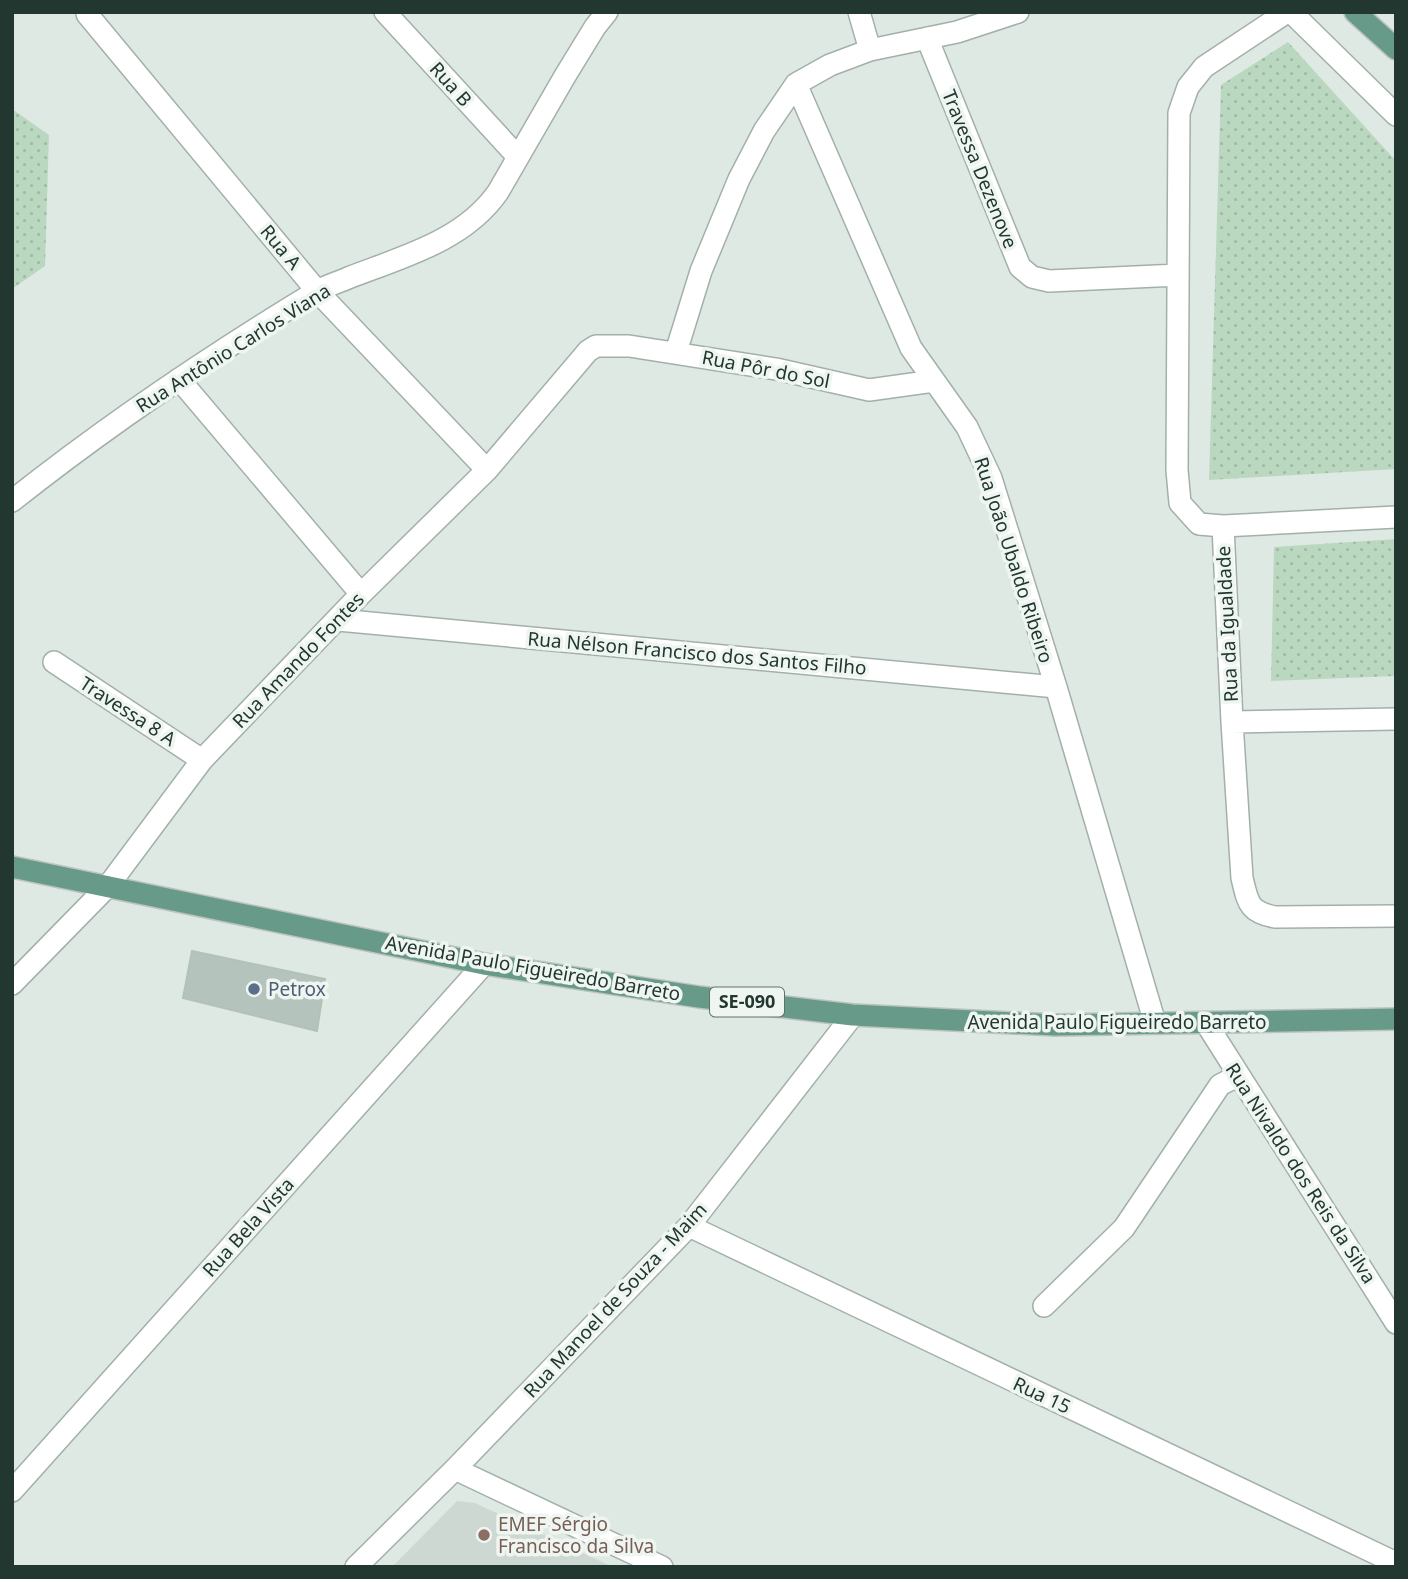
<svg xmlns="http://www.w3.org/2000/svg" width="1408" height="1579" viewBox="0 0 1408 1579" font-family="'Noto Sans',sans-serif">
<style>
.built{fill:#cdd8d3}
.grass{fill:url(#grass-dots)}
.building{fill:#b5c3bd;stroke:#b2c1ba;stroke-width:2}
.lines{fill:none;stroke-linecap:round;stroke-linejoin:round}
.minor-casing{stroke:#a3b0aa;stroke-width:24}
.major-casing{stroke:#bdc3c1;stroke-width:24}
.minor{stroke:#fff;stroke-width:21}
.major{stroke:#689a8a;stroke-width:21}
.service-dot{fill:#5c6f8a;stroke:#eff6f2;stroke-width:2.5}
.education-dot{fill:#8d6e63;stroke:#eff6f2;stroke-width:2.5}
.labels{text-anchor:middle;stroke-width:7;stroke-linejoin:round;paint-order:stroke}
.shield{fill:#eff6f2;stroke:#60706a;stroke-width:2}
.shield-label{font-size:18px;font-weight:bold;fill:#223730}
.street-label{font-size:19px;fill:#223730;stroke:#eff6f2}
.service-label{font-size:19px;fill:#4e5e75;stroke:#eff6f2;text-anchor:start}
.education-label{font-size:19px;fill:#785e54;stroke:#eff6f2;text-anchor:start}
</style>
<defs>
<pattern id="grass-dots" width="8" height="8" patternUnits="userSpaceOnUse" patternTransform="scale(1.75)"><rect width="8" height="8" fill="#bad8c0"/><path d="M2 2h.1M6 6h.1" fill="none" stroke="#a0baa5" stroke-width="1.8" stroke-linecap="round"/></pattern>
</defs>
<rect width="100%" height="100%" fill="#dfe9e4"/>
<path class="built" d="M457,1501L475,1503L613,1567H392Z"/>
<path class="grass" d="M1288,42L1396,161V469L1209,480L1221,85Z
M12,109L49,135L45,266L12,289Z
M1396,539V676L1271,681L1274,547Z"/>
<path class="building" d="M192,951L325,979L317,1031L183,998Z"/>
<g class="lines">
<g class="minor-casing">
<path id="minor" d="M385,12L517,156
M859,12L870,50
M1287,12L1204,67L1188,87L1179,113L1177,470L1180,503L1199,524L1223,526L1396,517
M1291,12L1396,115
M87,14L317,291L487,470
M927,38L1020,267L1032,277L1049,281L1178,275
M796,84L911,348L967,427L991,478L1056,687L1155,1023
M676,352L701,271L739,179L764,131L796,84L830,65L870,50L957,32L1018,12
M179,379L361,594
M12,501C108,425 210,356 314,293C325,286 337,283 348,278C402,257 464,241 498,192L565,76L595,27L607,12
M1223,526L1232,722L1242,878C1248,902 1248,912 1275,917L1396,916
M338,620L1056,687
M54,662L202,760
M1232,722L1396,719
M12,984L108,886L202,760L361,594L487,470L588,351L596,346H629L776,369L869,390L934,381
M1206,1023L1396,1323
M689,1226L1396,1563
M1044,1306L1124,1228L1220,1085L1239,1075
M455,1469L662,1567
M12,1491L484,964
M356,1567L455,1469L689,1226L853,1015"/>
</g>
<g class="major-casing">
<path id="major" d="M1355,12L1396,49
M12,867L484,964L699,997L853,1015L1055,1025L1396,1019"/>
</g>
<use href="#minor" class="minor"/>
<use href="#major" class="major"/>
</g>
<circle class="service-dot" cx="254" cy="989" r="7"/>
<circle class="education-dot" cx="484" cy="1535" r="7"/>
<g class="labels">
<rect class="shield" x="710" y="987.5" width="74" height="29" rx="5"/>
<g class="shield-label">
<text x="747" y="1008">SE-090</text>
</g>
<g class="street-label">
<text transform="translate(451 84) rotate(48)" y="7">Rua B</text>
<text transform="translate(980 169) rotate(68)" y="7">Travessa Dezenove</text>
<text transform="translate(281 247) rotate(50)" y="7">Rua A</text>
<text transform="translate(233 348) rotate(-32)" y="7">Rua Antônio Carlos Viana</text>
<text transform="translate(766 369) rotate(11)" y="7">Rua Pôr do Sol</text>
<text transform="translate(1014 560) rotate(72)" y="7">Rua João Ubaldo Ribeiro</text>
<text transform="translate(1227 624) rotate(-93)" y="7">Rua da Igualdade</text>
<text transform="translate(697 653) rotate(5)" y="7">Rua Nélson Francisco dos Santos Filho</text>
<text transform="translate(298 660) rotate(-46)" y="7">Rua Amando Fontes</text>
<text transform="translate(128 711) rotate(33)" y="7">Travessa 8 A</text>
<text transform="translate(533 968) rotate(10)" y="7">Avenida Paulo Figueiredo Barreto</text>
<text x="1117" y="1029">Avenida Paulo Figueiredo Barreto</text>
<text transform="translate(1301 1173) rotate(57)" y="7">Rua Nivaldo dos Reis da Silva</text>
<text transform="translate(248 1227) rotate(-48)" y="7">Rua Bela Vista</text>
<text transform="translate(615 1300) rotate(-47)" y="7">Rua Manoel de Souza - Maim</text>
<text transform="translate(1042 1395) rotate(25)" y="7">Rua 15</text>
</g>
<g class="service-label">
<text x="268" y="996">Petrox</text>
</g>
<g class="education-label">
<text x="498" y="1531">EMEF Sérgio<tspan x="498" dy="22">Francisco da Silva</tspan></text>
</g>
</g>
<rect width="1408" height="1579" fill="none" stroke="#223730" stroke-width="28"/>
</svg>
